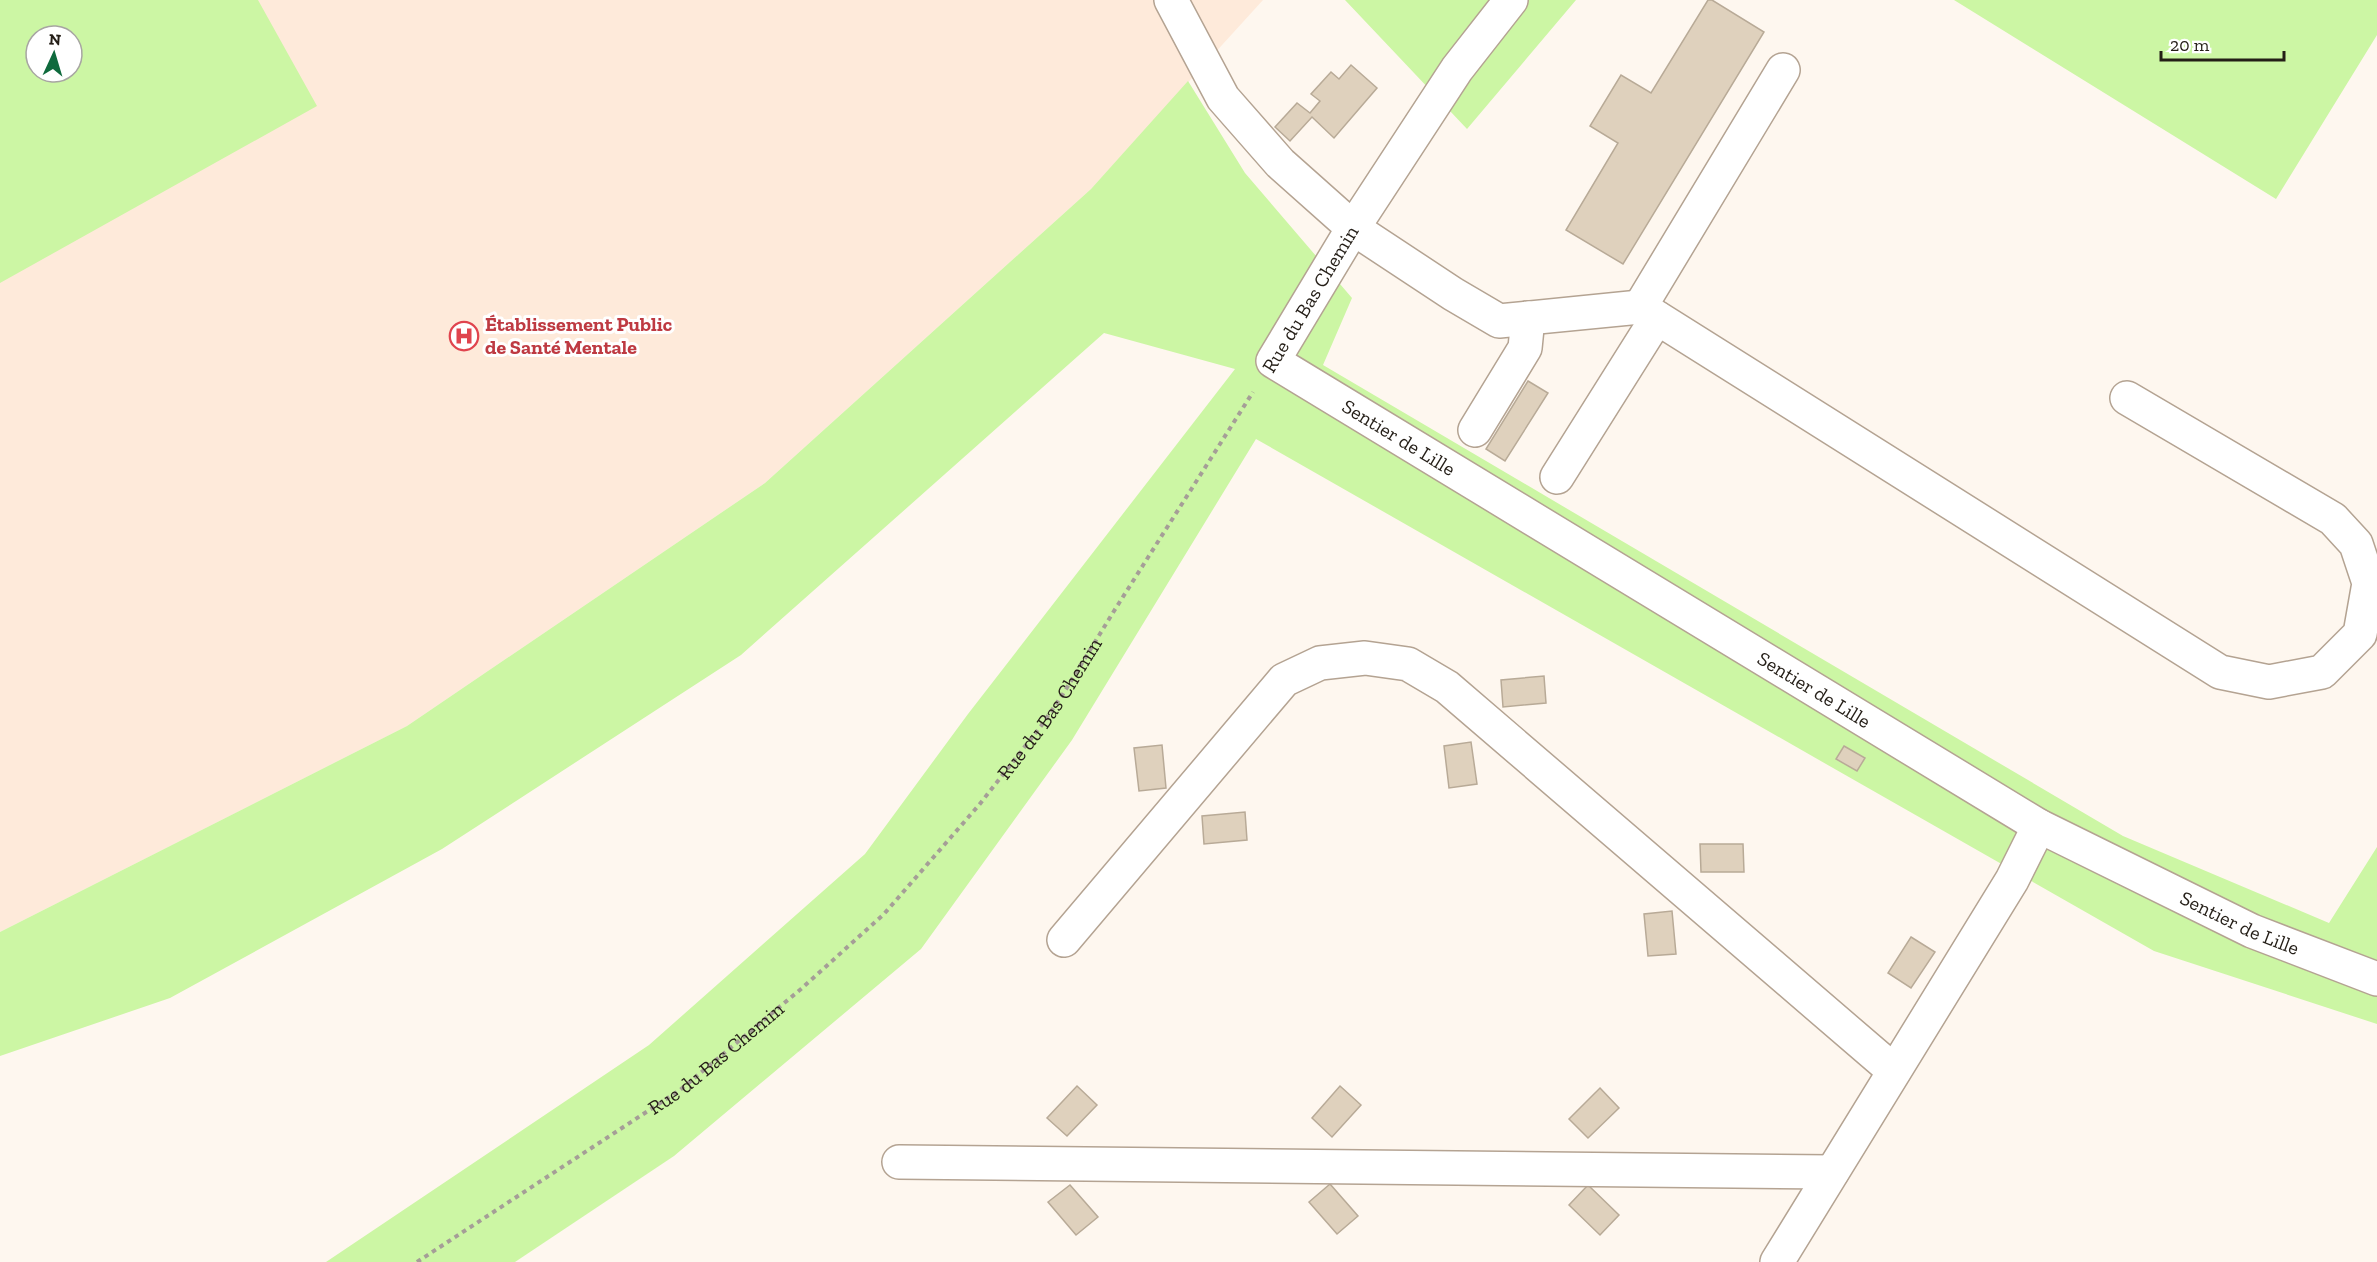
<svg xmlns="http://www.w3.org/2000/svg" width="2377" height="1262" viewBox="0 0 2377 1262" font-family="'Zilla Slab',serif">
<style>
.medical{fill:#feeada;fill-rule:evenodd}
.green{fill:#ccf6a4;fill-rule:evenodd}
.building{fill:#dfd1bd;stroke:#b8aa97;stroke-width:1.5}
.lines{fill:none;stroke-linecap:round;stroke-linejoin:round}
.minor-casing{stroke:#b4a392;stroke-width:36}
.path{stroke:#a59e97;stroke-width:4;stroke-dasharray:4.5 4.5;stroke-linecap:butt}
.minor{stroke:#fff;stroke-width:33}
.labels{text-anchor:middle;stroke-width:6;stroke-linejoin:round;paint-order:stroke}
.street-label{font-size:20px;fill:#241e17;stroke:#fff}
.health-label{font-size:20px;font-weight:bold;fill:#be3a42;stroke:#fff;text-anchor:start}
</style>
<rect width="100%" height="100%" fill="#fef7ef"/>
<path class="medical" d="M0,0H1263L1091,189L765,483L407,726L0,932ZM36,36H72V72H36Z"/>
<path class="green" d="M0,0H258L317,106L0,283ZM36,36H72V72H36Z
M1345,0H1576L1467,129Z
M1954,0H2377V35L2276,199Z
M1188,81L1245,173L1352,298L1323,365L2123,836L2329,923L2377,847V1024L2154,951L1256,439L1072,740L921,949L674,1156L515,1262H326L649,1045L865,854L968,714L1235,369L1104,333L741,655L442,849L170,998L0,1056V932L407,726L765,483L1091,189Z"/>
<path class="building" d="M1708,0H1712L1764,32L1623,264L1566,230L1618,143L1590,126L1621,75L1651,93Z
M1351,65L1377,88L1334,138L1312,117L1290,141L1275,127L1297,103L1310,113L1320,101L1311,94L1331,72L1339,79Z
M1528,381L1548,393L1505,461L1486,449Z
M1544,676L1546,703L1503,707L1501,680Z
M1471,742L1477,784L1449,788L1444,746Z
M1162,745L1166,788L1139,791L1134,748Z
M1844,746L1865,758L1857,771L1836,759Z
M1245,812L1247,840L1204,844L1202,816Z
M1700,844H1743L1744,872H1701Z
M1672,911L1676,954L1648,956L1644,914Z
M1911,937L1935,952L1911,988L1888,973Z
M1077,1086L1097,1105L1067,1136L1047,1118Z
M1340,1086L1361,1105L1332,1137L1312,1118Z
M1600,1088L1619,1108L1588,1138L1569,1119Z
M1330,1184L1358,1216L1337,1234L1309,1202Z
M1070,1185L1098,1217L1076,1235L1048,1202Z
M1588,1185L1619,1215L1600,1235L1569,1205Z"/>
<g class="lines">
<g class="minor-casing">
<g id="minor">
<path d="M1171,0L1223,98L1280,163L1353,228L1453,294L1499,321L1640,307L2220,672L2269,682L2322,672L2360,634L2369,583L2356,544L2333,519L2127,398"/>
<path id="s2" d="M1511,0L1457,69L1353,228L1273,361L2039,826L2252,931L2377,979"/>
<path d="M1640,307L1783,70"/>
<path d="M1475,430L1525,348L1528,318"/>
<path d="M1557,477L1657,318"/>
<path d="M1064,940L1284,680L1320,663L1365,658L1408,664L1447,687L1894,1071"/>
<path d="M899,1162L1832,1172"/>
<path d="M1777,1262L2012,880L2039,826"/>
</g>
</g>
<path class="path" id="s1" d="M417,1262L680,1090L801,989L884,914L979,805L1041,726L1063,694L1114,611L1253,392"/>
<use href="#minor" class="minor"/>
</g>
<defs>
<g id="hospital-ring" transform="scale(1.5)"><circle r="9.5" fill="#fff" stroke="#e0444e" stroke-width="1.5"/><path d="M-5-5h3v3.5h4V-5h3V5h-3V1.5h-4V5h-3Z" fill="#e0444e"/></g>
</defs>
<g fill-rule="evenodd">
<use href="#hospital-ring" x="464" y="336"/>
</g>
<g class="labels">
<g class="street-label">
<text transform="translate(1310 299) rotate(-59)" y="7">Rue du Bas Chemin</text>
<text dy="7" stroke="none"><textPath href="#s2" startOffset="580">Sentier de Lille</textPath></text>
<text dy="7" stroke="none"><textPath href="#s2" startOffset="1066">Sentier de Lille</textPath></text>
<text dy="7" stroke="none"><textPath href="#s1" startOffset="848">Rue du Bas Chemin</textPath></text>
<text dy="7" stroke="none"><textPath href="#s2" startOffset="1552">Sentier de Lille</textPath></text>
<text dy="7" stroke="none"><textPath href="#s1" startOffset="362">Rue du Bas Chemin</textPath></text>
</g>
<g class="health-label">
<text x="485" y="331">Établissement Public<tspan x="485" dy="23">de Santé Mentale</tspan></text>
</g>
</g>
<g transform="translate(54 54) rotate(4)"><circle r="28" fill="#ffffff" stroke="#a7a5a2" stroke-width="1.5"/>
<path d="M0-4.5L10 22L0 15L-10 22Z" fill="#0f6a3d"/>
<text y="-9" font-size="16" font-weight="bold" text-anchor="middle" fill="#241e17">N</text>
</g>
<path d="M2161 51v9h123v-9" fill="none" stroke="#241e17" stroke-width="3"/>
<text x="2170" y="51" font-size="18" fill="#241e17" stroke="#ffffff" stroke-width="4.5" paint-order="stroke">20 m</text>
</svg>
